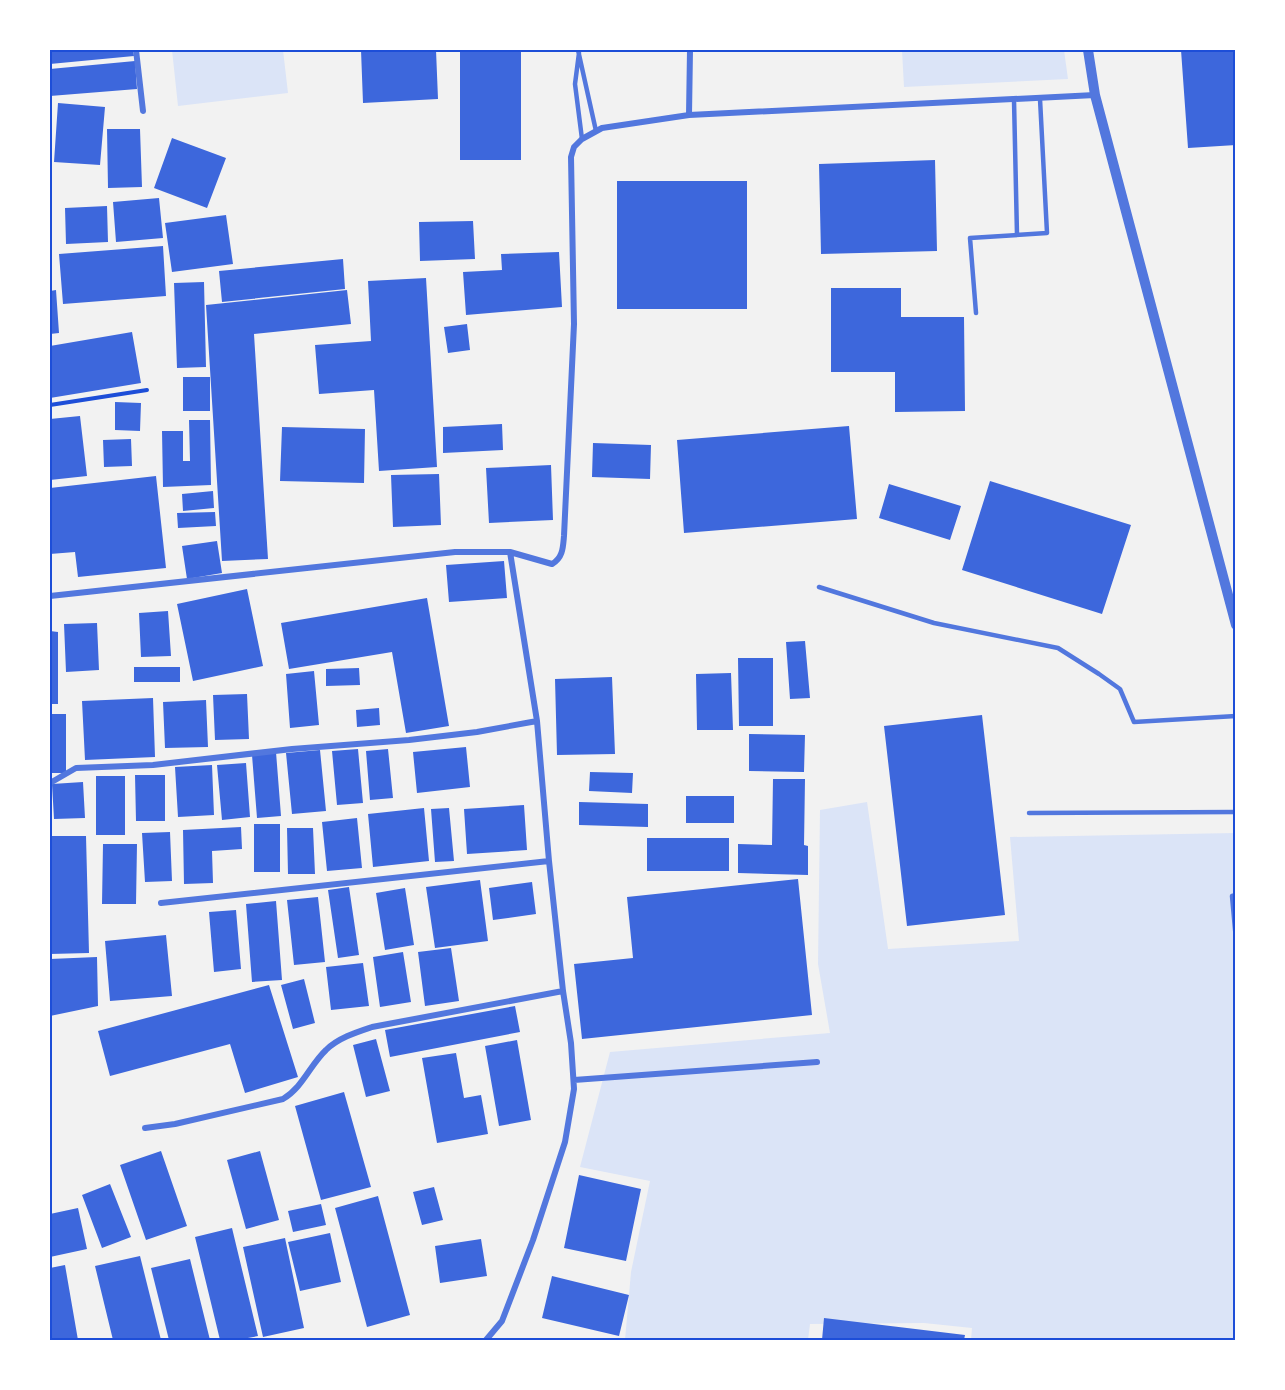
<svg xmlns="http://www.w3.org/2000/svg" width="1285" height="1390" viewBox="0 0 1285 1390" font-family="Poppins,sans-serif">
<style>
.green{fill:#dbe4f7}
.building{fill:#3d67dc}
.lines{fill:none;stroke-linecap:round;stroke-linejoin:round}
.path{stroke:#1d4ed8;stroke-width:4}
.service{stroke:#5277de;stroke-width:4.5}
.minor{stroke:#5277de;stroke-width:6}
.tertiary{stroke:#5277de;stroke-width:10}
.neatline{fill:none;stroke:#1d4ed8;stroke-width:2}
</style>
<rect width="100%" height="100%" fill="#f2f2f2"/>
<path class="green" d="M172,50H283L288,93L178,106Z
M902,50H1064L1068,79L904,87Z
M867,802L888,949L1019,941L1010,837L1235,833V1340H971L972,1328L924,1323L810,1324L808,1340H625L631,1272L650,1181L580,1167L610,1052L830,1033L818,964L820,810Z"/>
<path class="building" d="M50,50H133L134,56L50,64Z
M361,50H436L438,99L363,103Z
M460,50H521V160H460Z
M1181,50H1236V145L1188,148Z
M135,61L137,89L50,96V69Z
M58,103L105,107L100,165L54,162Z
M107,129H140L142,187L108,188Z
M172,138L226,158L207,208L154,188Z
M935,160L937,251L821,254L819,164Z
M617,181H747V309H617Z
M159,198L163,238L116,242L113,202Z
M107,206L108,242L66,244L65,208Z
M226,215L233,264L172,272L165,223Z
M473,221L475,259L420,261L419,222Z
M163,246L166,296L63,304L59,254Z
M559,252L562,307L466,315L463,272L502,270L501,254Z
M343,259L345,289L222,302L219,271Z
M426,278L437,467L379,471L374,390L319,394L315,345L371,341L368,281Z
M204,282L206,367L177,368L174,283Z
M831,288H901V317H964L965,411L895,412V372H831Z
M56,290L59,333L50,334V291Z
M347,290L351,324L254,334L268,559L222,561L206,305Z
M467,324L470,350L448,353L444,327Z
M132,332L141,383L50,398V346Z
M183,377H210V411H183Z
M115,402L141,403L140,431L115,430Z
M80,416L87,476L50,480V419Z
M189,420H210L211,485L163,487L162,431H183V461H190Z
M502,424L503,450L443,453V427Z
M849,426L857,519L684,533L677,440Z
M282,427L365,429L364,483L280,481Z
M131,439L132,466L104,467L103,440Z
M593,443L651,445L650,479L592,477Z
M551,465L553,520L489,523L486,468Z
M439,474L441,525L393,527L391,475Z
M156,476L166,568L78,577L75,552L50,554V488Z
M990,481L1131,525L1102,614L962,570Z
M889,484L961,506L950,540L879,518Z
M213,491L214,508L183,511L182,494Z
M215,512L216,526L178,528L177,513Z
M217,541L222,573L187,579L182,546Z
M504,561L507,598L449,602L446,565Z
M247,589L263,666L193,681L177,604Z
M427,598L449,726L406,733L392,652L289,669L281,623Z
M168,611L171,656L141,657L139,613Z
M97,623L99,670L66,672L64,624Z
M50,631L58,632V704H50Z
M805,641L810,698L790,699L786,642Z
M738,658H773V726H739Z
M134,667H180V682H134Z
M359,668L360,685L326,686V669Z
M314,671L319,725L290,728L286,674Z
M731,673L733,730H697L696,674Z
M612,677L615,754L557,755L555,679Z
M247,694L249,739L215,740L213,695Z
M153,698L155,757L85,760L82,701Z
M206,700L208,747L165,748L163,702Z
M379,708L380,725L357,727L356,710Z
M50,714H66V773H50Z
M982,715L1005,915L907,926L884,726Z
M749,734L805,735L804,772L749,771Z
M466,747L470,787L417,793L413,752Z
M358,749L363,803L337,805L332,751Z
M388,749L393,798L370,800L366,751Z
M320,750L326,811L292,814L286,753Z
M276,752L281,816L257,818L252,755Z
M246,763L250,817L222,820L217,765Z
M212,765L214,815L178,817L175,767Z
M590,772L633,773L632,793L589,791Z
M135,775H165V821H136Z
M96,776H125V835H96Z
M773,779H805L804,845L808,846V875L738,873V844L772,845Z
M83,782L85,818L54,819L52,784Z
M686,796H734V823H686Z
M579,802L648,804V827L579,825Z
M524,805L527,850L467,854L464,809Z
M424,808L429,861L373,867L368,814Z
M449,808L454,861L435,862L431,809Z
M357,818L362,868L327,871L322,822Z
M254,824H280V872H254Z
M241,827L242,849L212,851L213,883L184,884L183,830Z
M287,828H313L315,874H288Z
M170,832L172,881L145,882L142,833Z
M50,836H86L89,953L50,954Z
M647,838H729V871H647Z
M103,844H137L136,904H102Z
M798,879L812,1015L582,1039L574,964L633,958L627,897Z
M480,880L488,941L435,948L426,887Z
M532,882L536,914L493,920L489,888Z
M349,887L359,955L338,958L328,890Z
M405,888L414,945L385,950L376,893Z
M318,897L325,962L294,965L287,900Z
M276,901L282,980L252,982L246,904Z
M236,910L241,969L214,972L209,912Z
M166,935L172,996L110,1001L105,941Z
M451,948L459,1001L425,1006L418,952Z
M403,952L411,1002L380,1007L373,957Z
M97,957L98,1006L50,1016V959Z
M363,963L369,1006L331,1010L326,967Z
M304,979L315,1023L293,1029L281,985Z
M269,985L298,1077L245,1093L230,1044L110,1076L98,1031Z
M515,1006L520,1032L390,1057L385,1030Z
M376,1039L390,1091L366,1097L353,1045Z
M517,1040L531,1120L499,1126L485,1046Z
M456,1053L464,1098L481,1095L488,1134L437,1143L422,1058Z
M344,1092L371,1187L321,1200L295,1106Z
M161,1151L187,1226L146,1240L120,1165Z
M260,1151L279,1220L246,1229L227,1160Z
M579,1175L641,1189L626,1261L564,1248Z
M110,1184L131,1237L102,1248L82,1195Z
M434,1187L443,1220L422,1225L413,1192Z
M378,1196L410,1315L367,1327L335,1208Z
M321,1204L326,1225L293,1232L288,1211Z
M78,1208L87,1249L50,1257V1214Z
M232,1228L258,1336L237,1340H220L195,1237Z
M330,1233L341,1282L300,1291L288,1242Z
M285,1238L304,1328L263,1337L243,1247Z
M481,1239L487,1276L440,1283L435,1246Z
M140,1256L161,1340H113L95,1266Z
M190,1259L210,1340H169L151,1268Z
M65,1265L78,1340H50V1268Z
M552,1276L629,1295L619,1336L542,1318Z
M824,1318L965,1335L964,1340H822Z"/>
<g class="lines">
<path class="path" d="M50,405L147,390"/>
<path class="service" d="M578,50L596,131
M579,53L575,84L582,139
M1014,100L1017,235
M976,313L970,238L1047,233L1040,99
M819,587L934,623L1058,648L1099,674L1120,689L1134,722L1236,716
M1029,813L1236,812
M1236,895L1232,896L1236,940"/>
<path class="minor" d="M136,50L143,111
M689,115L690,50
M50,596L455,552H510L552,564C563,558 563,547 564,536L574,324L571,157L574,147L582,139L602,128L689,115L1095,95
M50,783L76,768L153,765L292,749L409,740L477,732L537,721
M161,903L549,861
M574,1080L817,1062
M145,1128L175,1124L283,1099C303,1087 310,1065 326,1050C338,1038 357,1032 372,1027L563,991
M486,1340L502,1321L533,1240L565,1142L574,1089L571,1043L563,991L549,861L537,721L510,552"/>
<path class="tertiary" d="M1088,50L1095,95L1236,625"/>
</g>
<rect width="1285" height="1390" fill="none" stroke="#ffffff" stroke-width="102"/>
<rect x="51" y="51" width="1183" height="1288" class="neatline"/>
</svg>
